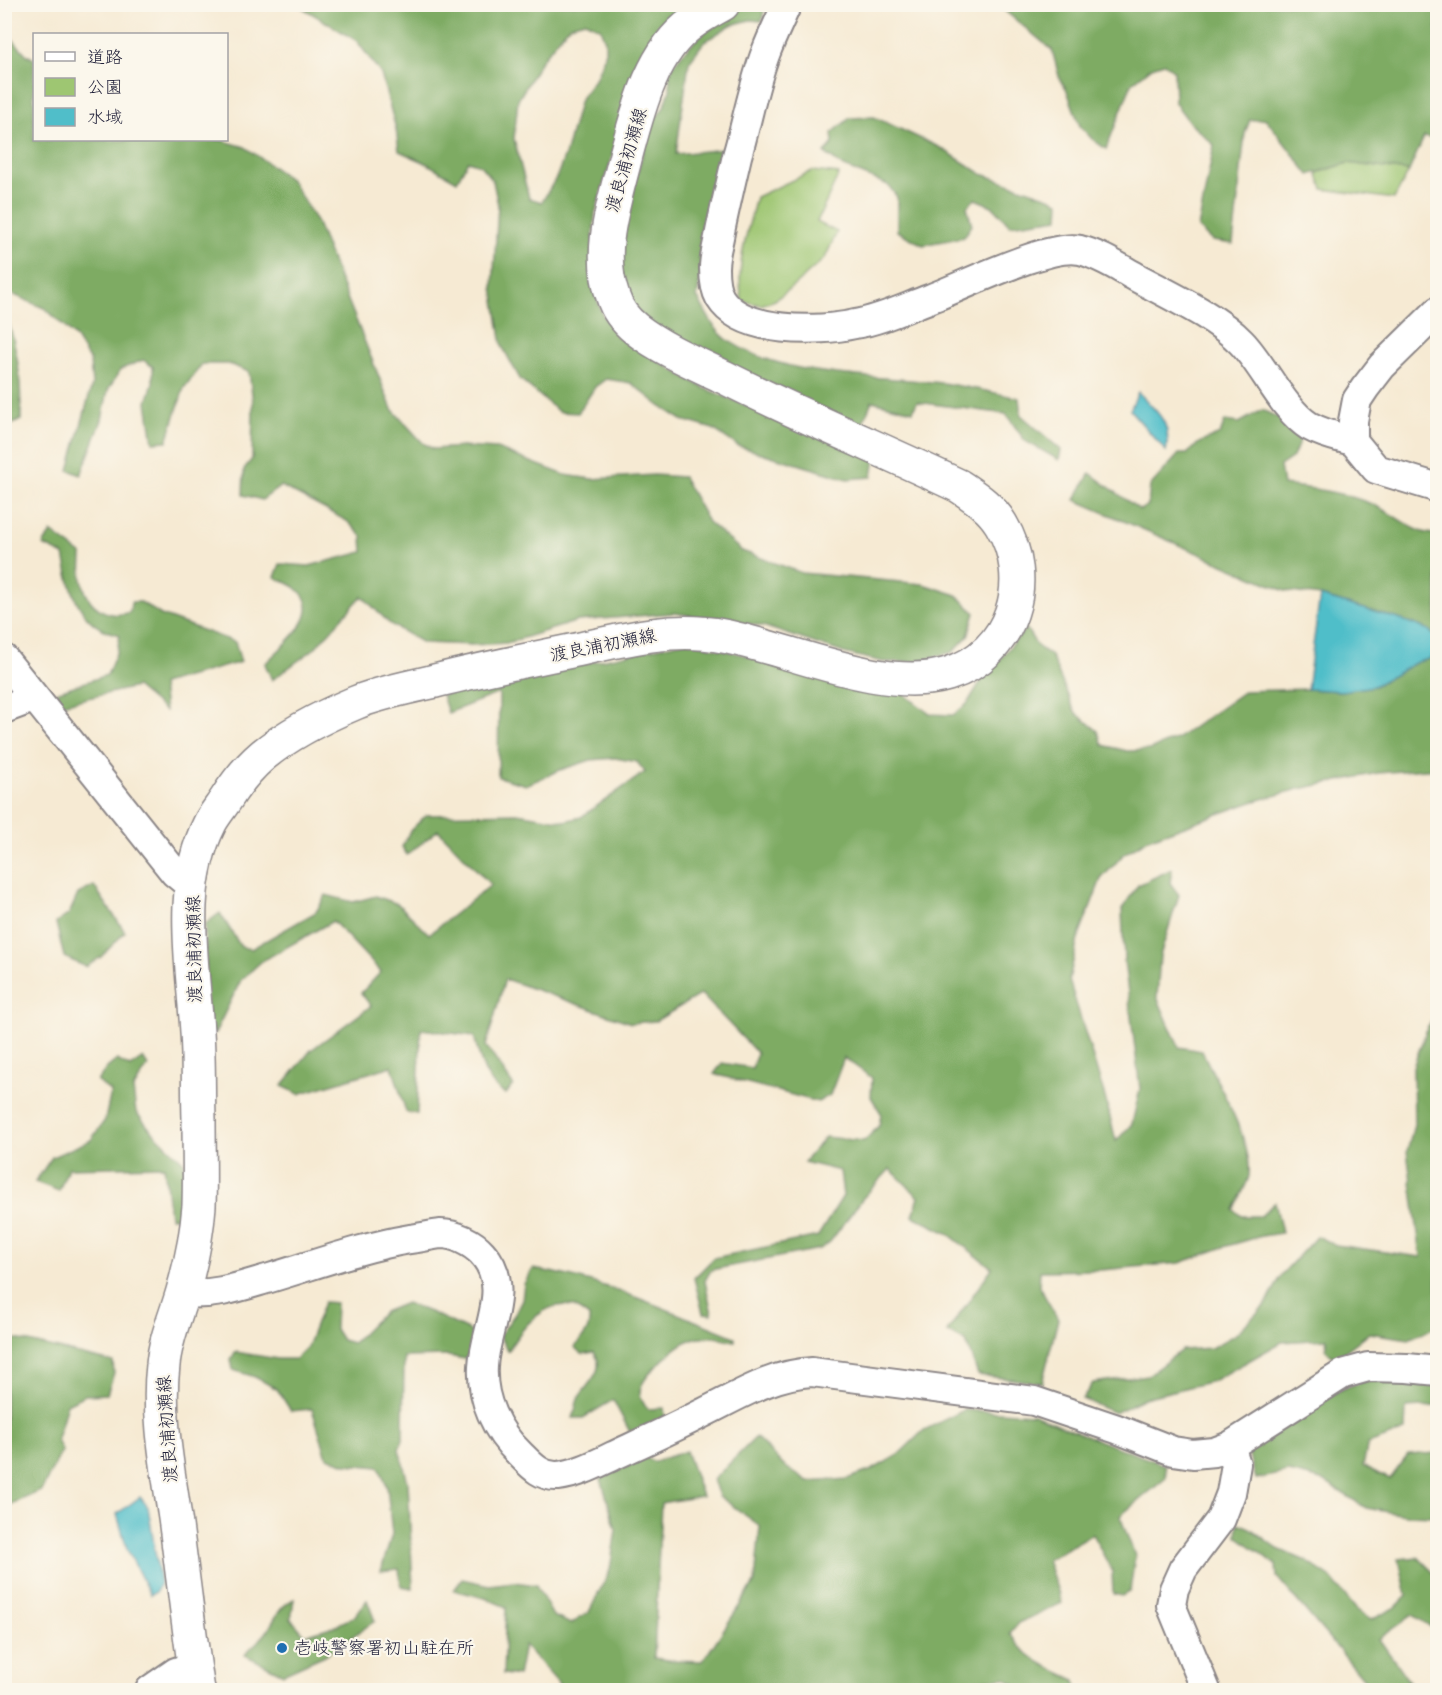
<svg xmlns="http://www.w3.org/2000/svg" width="1442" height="1695" viewBox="0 0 1442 1695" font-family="Mali,'Klee One',sans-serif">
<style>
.green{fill:#9ec672;stroke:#607456;stroke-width:1.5}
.forest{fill:#7eab64;stroke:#506650;stroke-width:1.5;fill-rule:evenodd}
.water{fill:#50bec9;stroke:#397082;stroke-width:1.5}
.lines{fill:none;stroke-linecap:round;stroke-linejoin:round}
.minor-casing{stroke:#8c8687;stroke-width:32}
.major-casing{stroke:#8c8687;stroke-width:36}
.minor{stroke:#fff;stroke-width:28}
.major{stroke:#fff;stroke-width:33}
.poi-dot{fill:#1f6fb2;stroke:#fbf7ec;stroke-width:2}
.labels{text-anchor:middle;stroke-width:4.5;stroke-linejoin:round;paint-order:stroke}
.street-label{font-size:18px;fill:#22223b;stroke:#fbf7ec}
.poi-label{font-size:18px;fill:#22223b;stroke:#fbf7ec;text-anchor:start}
</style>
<rect width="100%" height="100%" fill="#fbf7ec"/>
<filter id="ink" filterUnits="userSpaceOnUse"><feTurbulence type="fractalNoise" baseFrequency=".0167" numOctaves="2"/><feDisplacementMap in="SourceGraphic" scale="12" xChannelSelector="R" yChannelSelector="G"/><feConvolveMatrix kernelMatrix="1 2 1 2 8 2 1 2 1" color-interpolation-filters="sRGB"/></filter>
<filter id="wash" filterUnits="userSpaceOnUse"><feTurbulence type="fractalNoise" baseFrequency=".008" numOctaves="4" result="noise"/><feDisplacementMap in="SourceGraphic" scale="24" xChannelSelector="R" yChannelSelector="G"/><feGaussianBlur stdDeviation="1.35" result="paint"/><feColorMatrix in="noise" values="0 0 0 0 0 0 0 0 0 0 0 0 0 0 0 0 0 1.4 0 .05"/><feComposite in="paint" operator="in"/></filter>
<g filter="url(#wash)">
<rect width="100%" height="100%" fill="#f6ead3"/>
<path class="green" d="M1348,163L1409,171L1394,199L1323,189L1317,173Z
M812,171L839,174L817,222L837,232L825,258L796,284L775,300L761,305L742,301C735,266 748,231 756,197Z"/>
<path class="forest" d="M1007,4L1437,5V136L1435,139L1424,137L1409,171L1348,163L1309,175L1266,119L1250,120L1245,133L1233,244L1212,241L1198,228L1214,145L1190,123L1175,103L1174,71L1164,63L1152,67L1132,83L1106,149L1092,139L1080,126L1066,88L1060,80L1052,50L1005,11Z
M298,5H688L657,26L641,60L595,214L590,280L603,316L617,337L704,388L875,459L872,477L847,479L738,446L713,429L682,420L660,406L631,383L606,379L595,387L578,413L559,412L520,379L502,346L493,287L498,205L493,181L480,165L468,161L457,181L424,162L399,151L396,129L381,74L357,41ZM585,21L600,28L605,41V55L596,77L580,99L566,152L557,176L542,202L529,198L514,139L518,100L542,59L570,25Z
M741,5H765L762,21L750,20L731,25L704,42L689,62L676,154L724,149L697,297C706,312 714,331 729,341C785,378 868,375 933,382C962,385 990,392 1019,398L1021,415L1061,450L1059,460L1025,441L1006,414L917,402L913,411L872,401L861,427L652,327L631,303L617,267L623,226L651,122C661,114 667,103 670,90C671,84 668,77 670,72C677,53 723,14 741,5Z
M5,31L27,55L34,59V140H221L245,147L291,180L316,221L392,409L423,443L433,449L463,447L497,449L565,475L592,479L654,475L683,477L708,522L742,551L802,573L923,584L957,595L975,613L968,636L953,652L914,662H883L844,653L763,626L674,613L578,621L507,643L473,645L423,643L390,624L362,596L314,649L272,680L265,664C280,647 329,614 296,588C290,583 281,581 275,577L280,564L309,566L363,552L362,536L347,521L281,486L262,500L243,495L244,469L252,459L253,402L249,372L229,364H202L184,388L167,441L153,442L147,402L153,383V367L143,360L121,369L108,390L102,420L81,475L69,470L92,385L90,361L75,337L46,309L12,294L5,298Z
M874,117L941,148L982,174L1052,198L1060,203L1059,218L1010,225L992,206L975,199L967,207L972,225L964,237L923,245L897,231V197L888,185L842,166L825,153L833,143L832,133L850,118Z
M5,313C19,350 21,381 21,420L9,426L4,417Z
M1262,410L1288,422L1302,435L1293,457L1280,466L1283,485C1314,489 1345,492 1374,505C1395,514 1415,535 1437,534V639L1429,630L1405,621L1320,596L1285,591L1075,500L1090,473L1140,510L1148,505L1150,486L1179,454H1187L1199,443L1220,434L1225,421L1239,423Z
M51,532L82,555C82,564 80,575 83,584C88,607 108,620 130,612L131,602H141L161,615L235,642L241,662L162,684L165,711L136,687L62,704L56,692L107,675L117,651L120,635C114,633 107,632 102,629C75,615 69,582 64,555L43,545Z
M1026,628L1037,646L1051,656L1075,712L1098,731L1103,745L1127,751L1149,750L1178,738L1245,691L1307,689L1342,691L1374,686L1417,662L1429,659L1437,652V768L1378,773L1299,789L1252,802L1148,839L1124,854L1101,879L1078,939L1069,980L1105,1097L1116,1141L1132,1124L1140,1089L1124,961L1122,909L1138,885L1172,869L1170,883L1179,895L1160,956L1157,997L1179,1047L1202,1051C1217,1082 1253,1142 1249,1176C1248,1183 1237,1202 1234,1210L1241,1216H1261L1275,1202L1282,1233L1262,1236L1227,1246L1180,1263L1101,1270L1040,1271L1039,1286L1058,1319L1042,1383L978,1375L966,1342L947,1332L992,1268L947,1233L913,1216L919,1197L890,1169L863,1198L830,1242L820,1249L711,1270L705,1281L712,1314L703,1313L694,1278L714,1258L818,1236L843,1196L840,1171L804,1162L825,1137L864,1141L879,1126L881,1113L871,1097L872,1078L844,1058L830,1095L818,1102L714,1074L722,1063L752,1068L757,1053L701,994L656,1021L631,1023L505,979L486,1046L513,1085L506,1094C485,1085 479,1056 474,1036L421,1029L417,1114L406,1112L392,1066L299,1094L282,1086L311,1050L371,1006L361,993L381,972L333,921L262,961L241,980L215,1033L207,1030L205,924L220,913L241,947L251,949L316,912L326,895L353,902L376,896L398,904L429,934L491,885L438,830L407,855L402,847L410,831L426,815L517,813L565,821L581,817L645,772L637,762L615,758L591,760L560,770L526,785L498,777L499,693L448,713L442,695L687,641L904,694L930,714L953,715L967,704L979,684Z
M94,886L125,932L101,957L86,967L64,957L56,923L69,914L78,894Z
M1437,1015V1326L1409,1339L1369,1333L1335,1359L1325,1349L1327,1339L1282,1342L1213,1381L1144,1398L1115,1413L1082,1399L1093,1383L1148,1375L1182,1350L1211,1348L1236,1334L1267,1303L1282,1274L1317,1236L1336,1245L1421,1257L1407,1151L1414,1125L1413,1067L1428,1026Z
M143,1058L148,1066L133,1089L136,1112L150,1129L184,1162L188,1218L170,1217L164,1166L68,1168L59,1191L35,1182L52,1157L91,1140L105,1120L111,1092L97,1081L107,1068L117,1060L130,1067Z
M533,1269C603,1279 669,1311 735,1337V1341C722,1338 705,1334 692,1339C678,1344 646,1373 641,1387C638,1396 643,1402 647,1409L664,1408L665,1417L631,1434L613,1400L583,1418H573C575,1412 576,1404 578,1399C587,1383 607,1371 594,1352L582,1354L574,1347C584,1337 590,1331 589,1317C584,1314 578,1308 572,1306C543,1300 521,1329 508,1351L499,1336L515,1314L522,1300L524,1284Z
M324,1302L336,1303L335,1329L342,1340L353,1343L384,1312L406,1303L432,1313L472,1332L477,1345L465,1359L447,1356L404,1357L403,1440L399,1449L408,1482L413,1588L401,1586L399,1569L381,1571L392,1534L387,1487L379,1467L346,1464L327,1457L312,1409L291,1411L277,1389L255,1377L233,1370L231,1359L236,1352L278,1359H295L307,1347Z
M5,1334L8,1337L113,1362L114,1373L107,1394L85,1395L67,1404L57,1439L62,1451L41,1491L5,1507Z
M1386,1378L1437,1380V1406L1406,1408L1405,1431L1368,1444L1363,1466L1390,1479L1408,1455L1437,1453V1516L1405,1515L1366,1508L1322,1480L1289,1472L1256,1479L1248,1453C1280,1428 1319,1395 1358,1383C1367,1380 1377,1380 1386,1378Z
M964,1410L1034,1414L1071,1430L1165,1465L1166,1478L1120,1516L1135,1556L1130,1591L1122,1596L1113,1594L1112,1571L1092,1534L1047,1560L1062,1603L1018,1623L1010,1633C1025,1659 1049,1667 1075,1680L1078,1690H1024L1005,1678L903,1686V1690H556L559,1684L524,1645L518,1676L503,1674L506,1607L485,1598L454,1590L462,1579L489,1585L514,1582L536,1585L553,1616L571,1624L589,1612L610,1570L616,1529L601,1479L646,1457L654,1462L686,1451L702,1496L661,1503L654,1658L669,1660L703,1661L755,1582L760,1526L719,1496L713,1480L756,1437L783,1465L808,1482L847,1479L872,1470L898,1455L924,1430Z
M1238,1523L1250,1528L1278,1549L1306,1561L1330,1577L1356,1609L1371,1620L1395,1608L1407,1596L1399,1559L1418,1557L1437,1576V1631L1413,1615L1379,1639L1415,1690H1373L1277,1577L1276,1565L1237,1536Z
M294,1599L291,1619L305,1635L334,1626L354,1617L367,1600L375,1621L325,1655L283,1674L245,1655C251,1646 260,1641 266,1633C276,1619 277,1608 294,1599Z"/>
<path class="water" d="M1138,392C1156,411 1173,422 1166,451L1130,410Z
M1320,596L1405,621L1429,630L1437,639V652L1429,659L1417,662L1374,686L1342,691L1307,689Z
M140,1497L148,1507L160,1583L156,1592L150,1595L127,1549L117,1514Z"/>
</g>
<g filter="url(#ink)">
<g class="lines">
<g class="minor-casing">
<path id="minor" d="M787,4C780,20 772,36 766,52C753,86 747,122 737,156C731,182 725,207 720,232C718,244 714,256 714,268C714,277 715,289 720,298C742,334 819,332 855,324C880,320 905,308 929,299C962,287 1048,243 1080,250C1100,255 1118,267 1136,277C1167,294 1217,317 1241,342C1263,364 1283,410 1309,426C1323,434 1338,437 1353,441
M1438,311L1382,366L1365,388L1357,400L1353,421V441L1376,469L1438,488
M4,659L175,873L192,887
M4,709L33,698
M182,1293C216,1296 239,1287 270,1278C317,1264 362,1247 410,1239C420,1238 431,1235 441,1234C455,1234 473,1243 482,1253C513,1286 485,1328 483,1366C481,1399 496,1431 520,1454C531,1465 541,1477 558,1476C577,1474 596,1464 613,1456C643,1442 674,1428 703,1413C738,1396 772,1374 812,1372L1034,1401L1117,1429L1173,1451L1193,1454L1214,1452L1230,1446L1343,1374L1368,1367L1407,1368L1438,1371
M150,1690L176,1672L194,1666
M1206,1690L1171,1605L1174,1589L1183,1569L1221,1519L1231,1493L1236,1464L1230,1446"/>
</g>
<g class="major-casing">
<path id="major" d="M198,1690C189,1633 183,1576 175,1518C168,1469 157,1415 163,1365C165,1339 176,1316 183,1291C191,1263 197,1234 199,1206C200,1177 199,1148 199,1119C198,1090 199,1061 197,1032C193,963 177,888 210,823C214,815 221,807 226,799C236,783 249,767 263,755C290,733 324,716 355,703C381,692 412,687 439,680C483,669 527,660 571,651C621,640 671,626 723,636C788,648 884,694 948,674C1013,654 1035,580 1001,524C991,507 975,497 959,486C881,449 801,416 724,377C695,363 662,349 636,329C626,321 617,310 613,297C596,250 615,201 626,155C638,110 652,52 692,23C701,16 712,10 723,4"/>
</g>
<use href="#minor" class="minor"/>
<use href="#major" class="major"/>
</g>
</g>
<circle class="poi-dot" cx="282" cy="1648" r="6"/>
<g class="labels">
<g class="street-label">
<text transform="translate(626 160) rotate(-74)" y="6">渡良浦初瀬線</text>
<text transform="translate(603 645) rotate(-11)" y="6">渡良浦初瀬線</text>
<text transform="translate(194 949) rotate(-91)" y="6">渡良浦初瀬線</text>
<text transform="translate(167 1429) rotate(-94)" y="6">渡良浦初瀬線</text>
</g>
<g class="poi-label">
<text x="294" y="1654">壱岐警察署初山駐在所</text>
</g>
</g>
<rect width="1442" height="1695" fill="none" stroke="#fbf7ec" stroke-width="24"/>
<rect x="33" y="33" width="195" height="108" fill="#fbf7ec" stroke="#a4a2a5" stroke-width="1.5"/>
<rect x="45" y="52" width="30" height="9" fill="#ffffff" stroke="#a4a2a5" stroke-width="1.5"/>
<text x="87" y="63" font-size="18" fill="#22223b">道路</text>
<rect x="45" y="78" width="30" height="18" fill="#9ec672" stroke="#a4a2a5" stroke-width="1.5"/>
<text x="87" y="93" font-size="18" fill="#22223b">公園</text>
<rect x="45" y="108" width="30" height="18" fill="#50bec9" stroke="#a4a2a5" stroke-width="1.5"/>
<text x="87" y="123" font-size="18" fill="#22223b">水域</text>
</svg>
